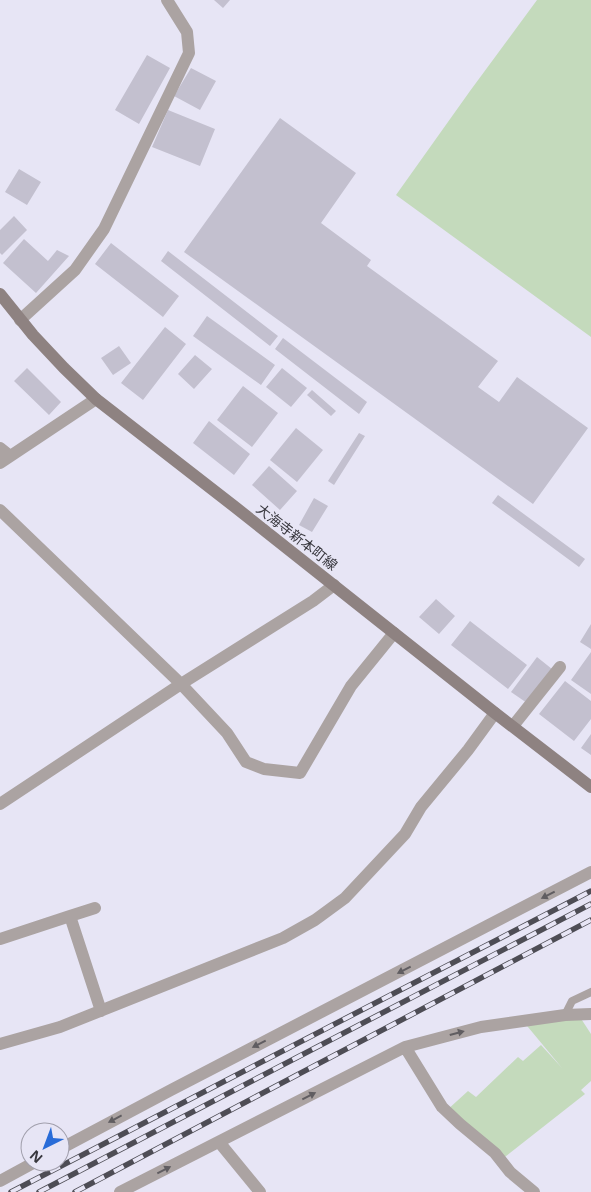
<svg xmlns="http://www.w3.org/2000/svg" width="591" height="1192" viewBox="0 0 591 1192" font-family="'Open Sans','Noto Sans JP',sans-serif">
<style>
.green{fill:#c4dabc}
.building{fill:#c3c0cf}
.lines{fill:none;stroke-linecap:round;stroke-linejoin:round}
.lane{stroke:#aba3a2;stroke-width:8}
.street{stroke:#aba3a2;stroke-width:12}
.secondary{stroke:#8e8281;stroke-width:12}
.rail-casing{stroke:#4e4d55;stroke-width:5.5}
.rail{stroke:#e7e5f5;stroke-width:4;stroke-dasharray:11;stroke-linecap:butt}
.oneway{fill:#605d61}
.labels{text-anchor:middle;stroke-width:5;stroke-linejoin:round;paint-order:stroke}
.street-label{font-size:14px;fill:#38373e;stroke:#e7e5f5}
</style>
<rect width="100%" height="100%" fill="#e7e5f5"/>
<path class="green" d="M537,0H591V337L396,195L470,91Z
M578,1014L591,1034V1081L581,1090L585,1094L501,1160L446,1111L468,1091L476,1097L518,1057L523,1061L541,1045L562,1068L523,1021Z"/>
<path class="building" d="M214,0H230L223,8Z
M147,55L170,68L139,124L115,110Z
M191,68L216,81L200,110L174,96Z
M168,110L215,129L200,166L152,147Z
M280,118L356,173L321,223L371,260L367,266L498,361L478,387L499,402L517,377L588,428L533,504L184,252Z
M19,169L41,182L27,205L5,192Z
M14,216L27,230L2,255L0,253V230Z
M24,239L48,261L57,250L69,256L36,293L3,263Z
M111,243L179,296L163,317L95,264Z
M168,251L278,336L270,346L161,261Z
M207,316L275,365L261,385L193,336Z
M165,327L186,344L143,400L121,383Z
M283,338L367,402L359,414L275,349Z
M119,346L131,363L113,375L101,358Z
M195,355L212,369L194,389L178,374Z
M27,368L61,402L49,415L14,381Z
M282,368L307,388L291,407L266,387Z
M243,386L278,413L252,447L217,420Z
M312,390L336,411L331,416L307,395Z
M209,421L250,454L234,475L193,443Z
M296,428L323,450L297,482L270,460Z
M359,433L365,436L334,485L328,481Z
M269,466L297,491L280,510L252,485Z
M498,495L585,559L579,567L492,503Z
M314,498L328,506L312,532L299,525Z
M436,599L455,616L439,634L419,617Z
M470,621L527,665L508,689L451,645Z
M591,624V649L580,642Z
M591,652V694L571,680Z
M537,657L552,669L527,703L511,692Z
M565,681L591,701V719L574,741L539,714Z
M591,734V755L581,748Z"/>
<g class="lines">
<path class="lane" d="M565,1015L572,1001L591,992"/>
<path class="street" d="M20,320L75,270L104,229L189,53L187,32L167,0
M0,448L10,456
M0,463L96,399
M0,510L181,684L227,733L246,762L264,769L300,773L351,686L394,633
M513,726L560,667
M0,804L181,684L313,601L334,585
M95,908L70,916L101,1011
M0,939L70,916
M0,1044L60,1027L283,938L315,920L345,898L405,834L421,807L468,750L495,713
M405,1047L442,1107L460,1124L495,1153L510,1172L534,1192
M219,1142L260,1192
M60,1149L171,1090L591,872
M0,1181L35,1162
M120,1192L405,1047L481,1027L565,1015L591,1014"/>
<path class="secondary" d="M0,294L33,335L64,368L96,399L235,507L495,713L591,787"/>
<g class="rail-casing">
<path id="rail" d="M11,1192L591,891
M39,1192L591,904
M75,1192L591,920"/>
</g>
<use href="#rail" class="rail"/>
</g>
<defs><path id="oneway-solid" d="M-6-.8H1V-3.2L6.5 0L1 3.2V.8H-6Z" transform="scale(1.25)"/></defs>
<g class="oneway">
<use href="#oneway-solid" transform="translate(548 895) rotate(153)"/>
<use href="#oneway-solid" transform="translate(404 970) rotate(153)"/>
<use href="#oneway-solid" transform="translate(457 1033) rotate(-15)"/>
<use href="#oneway-solid" transform="translate(259 1044) rotate(153)"/>
<use href="#oneway-solid" transform="translate(309 1096) rotate(-27)"/>
<use href="#oneway-solid" transform="translate(115 1119) rotate(152)"/>
<use href="#oneway-solid" transform="translate(164 1170) rotate(-27)"/>
</g>
<g class="labels">
<g class="street-label">
<text transform="translate(297 537) rotate(38)" y="5">大海寺新本町線</text>
</g>
</g>
<g transform="translate(45 1147) rotate(222)"><circle r="24" fill="#e7e5f5" stroke="#a19fac"/>
<path d="M0-4L9 19L0 12L-9 19Z" fill="#296cd8"/>
<text y="-8" font-size="14" font-weight="bold" text-anchor="middle" fill="#38373e">N</text>
</g>
</svg>
